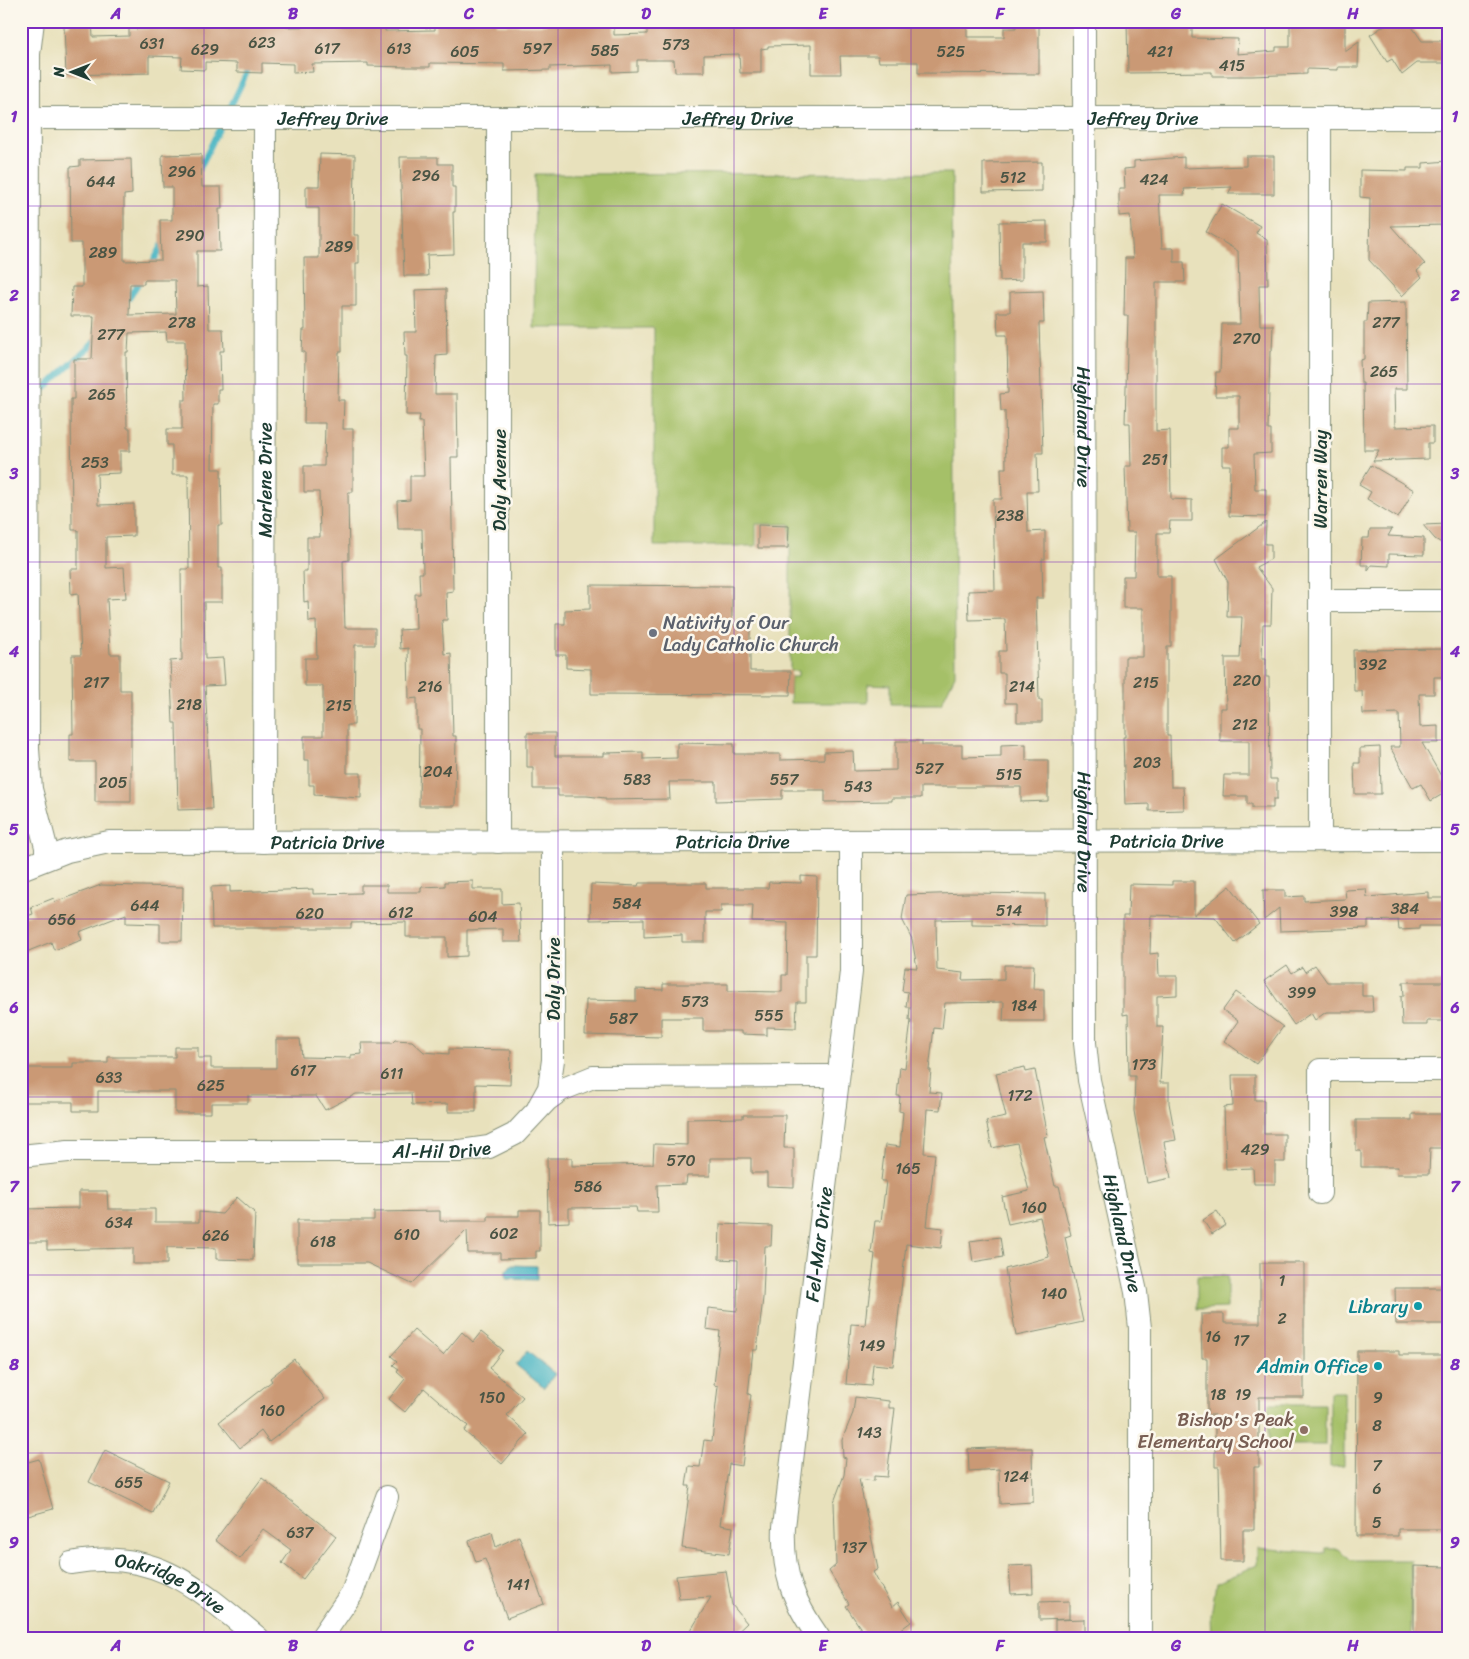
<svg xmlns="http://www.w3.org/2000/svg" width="1469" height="1659" viewBox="0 0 1469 1659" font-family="Sriracha,sans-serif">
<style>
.green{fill:#a5c067;stroke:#627e4e}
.water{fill:#48b5c3;stroke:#34797c}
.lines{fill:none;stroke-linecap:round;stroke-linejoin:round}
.stream{stroke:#48b5c3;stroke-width:6}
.building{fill:#ca9975;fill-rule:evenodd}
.minor-casing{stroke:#848f78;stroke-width:24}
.minor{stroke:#fff;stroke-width:22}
.grid{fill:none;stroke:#7b2cbf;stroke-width:1;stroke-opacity:0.55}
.worship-dot{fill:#6b7280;stroke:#fbf7ec;stroke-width:2}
.culture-dot{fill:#0f9aa8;stroke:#fbf7ec;stroke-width:2}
.education-dot{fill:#8d6e63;stroke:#fbf7ec;stroke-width:2}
.labels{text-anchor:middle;stroke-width:5;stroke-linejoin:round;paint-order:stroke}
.number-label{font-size:16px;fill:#4a5444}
.street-label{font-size:19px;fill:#1f3d34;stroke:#fbf7ec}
.worship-label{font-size:19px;fill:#5b616d;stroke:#fbf7ec;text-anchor:start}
.culture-label{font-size:19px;fill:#0d838f;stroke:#fbf7ec;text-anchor:end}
.education-label{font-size:19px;fill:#785e54;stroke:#fbf7ec;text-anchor:end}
.neatline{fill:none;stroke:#7b2cbf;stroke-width:2}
.grid-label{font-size:16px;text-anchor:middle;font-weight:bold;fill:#7b2cbf}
</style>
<rect width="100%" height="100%" fill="#fbf7ec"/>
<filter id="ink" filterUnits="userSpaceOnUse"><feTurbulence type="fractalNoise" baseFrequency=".02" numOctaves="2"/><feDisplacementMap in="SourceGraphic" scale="10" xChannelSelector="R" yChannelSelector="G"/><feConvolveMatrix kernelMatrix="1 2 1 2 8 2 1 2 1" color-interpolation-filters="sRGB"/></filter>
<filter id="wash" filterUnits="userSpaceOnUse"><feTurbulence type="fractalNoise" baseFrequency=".0096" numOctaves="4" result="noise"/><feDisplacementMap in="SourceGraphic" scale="20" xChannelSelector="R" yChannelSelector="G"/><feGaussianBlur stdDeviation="1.12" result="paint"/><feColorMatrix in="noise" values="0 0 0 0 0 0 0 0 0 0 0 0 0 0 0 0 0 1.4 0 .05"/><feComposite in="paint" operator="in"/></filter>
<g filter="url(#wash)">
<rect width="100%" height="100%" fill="#e8e1bc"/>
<path class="green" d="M952,173L955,675L941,704H890V685L868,684V703H790L791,677H798V671H790V524H756V546H654V328H534L535,174Z
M1197,1276H1227V1308L1197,1309Z
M1330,1392H1344V1466L1330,1467Z
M1269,1404H1325V1445H1269Z
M1257,1548L1321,1553H1326V1549H1339L1350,1560H1411V1638H1212L1211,1616L1216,1583L1257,1565Z"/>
<path class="water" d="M511,1265L537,1266V1280L506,1279V1271Z
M527,1351L555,1374L544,1388L516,1365Z"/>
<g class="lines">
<path class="stream" d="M227,114L251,64
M198,172L222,123
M151,266L164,242
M125,303L142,278
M34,394L43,390L98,339"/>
</g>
<g id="blocks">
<path class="building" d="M70,21H92L93,37L129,36V29H148V21H287V27L385,25V31L435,30V21H496V25H546V21H614V35L647,34V21H704V26L746,24V21H967V37H1004V28H1016V21H1039V74L918,73V62H879L878,56H840L841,74H811V45L768,46V48L761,49V73H740L739,54L704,55V72H675L674,60H637V71L612,72V65L550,67V70L504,71V64L430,63V67H408L368,66V63L312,64L313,72L293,73V64L262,63V73L237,72V63L205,62V70L181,69L182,57L149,56V73L66,75L64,26L70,25Z
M1127,21H1192V38L1238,39L1237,54L1276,51V47H1290V21L1345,23V52L1359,42L1358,67H1338V70L1307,69V74L1252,76H1212V72L1128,73Z
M1391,21H1408L1422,41H1448V63H1417L1402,75L1392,59L1387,62L1370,35Z
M201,154L202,187H221L222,209H219L220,251H197V287L208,286L209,329H223L224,351H220L221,389H218V404H213L212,469H221L222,525H218V568H222V602H204L205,659L223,658L225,685L205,686L212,809L178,810L176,723H173L170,661L182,660L181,569H189L188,475H172V445H167V429H182V400H186L185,341H167L166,332L129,333L128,352H126L127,428H130V451H120V473L97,474L98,505L134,504V536L106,537V568L124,567L126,598L107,599L110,654H120V690H131V802H95V762H70V734H73L72,655H81L78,593L71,594L70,569H78V530H72L71,399H74V359H92L94,316H71L72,287H82V243H71L70,167L80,166V160L131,159L132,194L124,195V261L161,260L160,220H172V187H163L162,155ZM144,280H175L176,314L129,315L130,284H144Z
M320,154L355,155L354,235H359V263H356V306H342V352H339L338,400H344L343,429H353V492H348L349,560L343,561L345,628H375V645H355L354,725H347V773H361V798L314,795V785H309V760H304V736H323V686H305V658H317L316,621L309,622L308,601L304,602L303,571H307V537H320L319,492H304V466H324L325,423H304L305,352H302L303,330H305L304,258H319V208H306V186H319Z
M1246,156H1274V194H1228L1232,187L1184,189L1185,195H1159L1162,248H1174V262H1184L1185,282H1156V431L1170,430L1171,499L1192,500V521H1170L1169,533H1157V576H1171V646H1167V736H1170L1171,787H1183L1184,810L1149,811V804L1125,805L1123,737H1125V657H1143V608H1123V576H1134L1135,532H1127L1125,466H1131L1130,423H1125L1128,316H1124L1125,258H1133L1130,215L1119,216V189H1125L1124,169L1134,168V161L1184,157V168L1246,166Z
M400,157H438V164H452V187H455V212H453L454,254L427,255L428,276H404Z
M1448,161V225L1391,226L1425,264L1417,271L1422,277L1402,296L1369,260L1370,198L1360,197V170L1407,171V168H1423V163Z
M1042,162V191L983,192V163Z
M1222,204L1260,226L1256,233L1267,240L1268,285H1259L1260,325H1273L1272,351H1270L1268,430H1271V453L1254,454L1255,489H1266V517L1229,516L1230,465H1222V447H1229V428H1239V396H1215L1216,372H1220L1222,324H1240L1238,251L1206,232Z
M1047,221V242H1022V280L1000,281L999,222Z
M446,289L447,355L436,356L435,394H457L458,457H451L453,591L446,592L447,620H442L444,654L451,653L453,736H456L455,806H419L420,729H417V698L409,699L408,648L400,649L399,630L416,629L415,594H420L419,573H423L422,529H398L397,501L410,500V476H424L422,422H419L420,415H406L407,356H405L404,332H416L415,290Z
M1043,291L1044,323H1039L1043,453H1037L1038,491H1027L1028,532L1045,531V559H1042L1043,598H1036L1039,700H1042V722H1017V703H1005V673H999V651H1006L1005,619L969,620L968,591L995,590L993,499H1002L1001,468H1006L1005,411H1001L1000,394L1008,393L1007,335H998L997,312H1010V292Z
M1406,302L1407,389H1394L1395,427L1433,426V443H1428V459L1373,461L1379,450H1364L1363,383H1361L1360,360L1364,359V322H1367L1368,303Z
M1371,465L1414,490L1398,518L1367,499L1371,492L1359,485Z
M1266,522L1265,544H1271V559L1256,567L1272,588L1271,624H1263L1262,658H1266V677H1269L1270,779H1277V799H1273V808H1252V804H1247V796H1223L1224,775H1249V741H1220V708H1226L1225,658H1240L1242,617H1227L1228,582L1216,559Z
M1448,524V547L1435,539L1423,525Z
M758,525L789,526L788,548H758Z
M1370,529H1392L1388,536L1424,538V555L1389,554V566L1371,565L1368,571V565H1361L1362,538H1369Z
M590,585L732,586V625L750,624V671H791L790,695L591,694V669L566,668V655H556V624H565V610L590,609Z
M1448,649V677H1434V694H1419L1420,727L1438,726V743H1422L1448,788V791L1431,801L1421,784L1413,788L1390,747H1400L1399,713L1363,714L1362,691H1354L1353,650Z
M527,733H555V756H604V753L643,752V759L677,758V743L734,744V754H780V760L824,759V752L853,751L854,771L896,770V741H922V745H962V757L1001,756V745L1026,744V760H1048V801L1021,802V787H921V798H892V801L825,802V790H782V799L716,801V782H669L670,799L605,800V798L587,796H558V789H533V767H527Z
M1380,747L1381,794H1355L1354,763H1360V748Z
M801,876L817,877L816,955H806V1002H797L796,1028L767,1027V1035L741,1034V1031H703V1018H661V1037L585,1035L586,1000L636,1001V989L663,990V984H728V991L782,992V975H787L788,923L752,922L753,905H721V912H705V942H682V935L644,937V919L590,920L591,884L638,886L639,883H706V888H768L769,882L801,883Z
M473,881V889H502V904L519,903L521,942H503V929L467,930V956L447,957V937H406V922L351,923V928H212L211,887L230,886V892L313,889V894L361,893V885H387V892H421V887L445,886V882Z
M1172,881H1194V915L1230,886L1259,924L1235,943L1215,917L1151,915L1150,954L1158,953L1159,976H1177V995L1157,996V1027H1163L1160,1083H1169V1103L1176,1140L1164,1142L1171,1178L1147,1183L1134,1111L1135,1076H1129L1128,1014L1123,1015V916H1128L1129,884L1172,885Z
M101,885L183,887L182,941H160V924L126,923V914L79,932L82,940L54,950L51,942L21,954V918L33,914L31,907L54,898L55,902Z
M1366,889L1367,897L1428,892V898H1448V926H1419V929L1399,930L1398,920L1368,921V928L1280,931L1279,908L1264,920L1263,890H1285V897L1304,896V901L1346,899L1345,890Z
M967,893L1045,894V926L972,925V919L936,920L937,970L963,973L962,980L1004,979V965H1034L1033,989H1044V1021H1003L1004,1002L945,1003L942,1029L934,1028L929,1070H931L929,1092L942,1093L940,1110L927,1109L924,1153L935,1154L927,1226L943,1228L941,1248L906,1244L893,1366L873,1364L871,1386L846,1384L851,1324L865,1325L867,1305H869L875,1254L871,1253L875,1221H881L886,1181H881L885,1145L900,1147L903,1112L899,1111L900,1096H897L900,1067L905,1068L911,1021L909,1020L910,1007H906L908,992L902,991L905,967L917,968L912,939L902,919L906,895Z
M1287,965L1292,973L1302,967L1305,972L1315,965L1327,982H1362V996H1372L1373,1012H1326L1315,1020L1311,1013L1294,1025L1264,981Z
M1403,982H1445V1021H1427V1025H1402L1401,996H1404Z
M1236,992L1283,1027L1256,1064L1224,1041L1238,1021L1223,1010Z
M276,1039H300L302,1057L351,1058V1055L362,1054L361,1043H392L395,1040L412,1041L424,1052L449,1054V1049L511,1050L510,1085L476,1084V1112H448V1104L412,1105L411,1093L356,1094L325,1110L316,1096H248V1103H211V1113H175V1091H98V1111H73V1102H21V1068H73V1063H108V1057H175V1047H198V1058H211V1068H276Z
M1025,1067L1026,1072L1035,1070L1048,1136L1044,1137L1055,1186H1059L1071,1235L1065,1237L1083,1322L1016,1336L1005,1269L1049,1257L1040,1217L1008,1224L1002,1197L1029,1191L1017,1143L992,1148L986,1121L1006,1117L996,1073Z
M1232,1075H1255V1100H1264V1134H1285V1162H1275V1184H1254L1253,1168L1226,1169L1224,1107L1233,1106Z
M1412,1114H1448V1148H1430L1429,1174H1397L1398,1167H1361V1151H1356V1120H1412Z
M743,1115H785L784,1148H794V1187L767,1186V1173H751V1158H710V1176H687L686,1184L657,1185L658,1212H637L636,1207L569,1208V1222L548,1223L547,1158H572V1166L653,1164L654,1144L687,1145V1119L743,1118Z
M79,1191H107L108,1209H155V1222H199V1212L222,1214L237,1197L255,1213L253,1260L216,1259V1248L167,1247V1264H133V1248L47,1250V1242H21V1209L79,1208Z
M519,1210H540V1251H536V1258L500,1259V1253H468L467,1230L412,1284L367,1263H297V1220H374V1212L440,1211V1221H488V1216H519Z
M1217,1211L1226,1225L1212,1234L1203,1220Z
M720,1224L772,1226L771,1246H765L763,1298L757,1350H753L748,1394L751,1395L742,1466L729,1464L720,1525L733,1527L729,1554L682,1548L690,1486H686L689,1466L700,1467L704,1440L712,1441L718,1386L714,1385L720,1331L706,1329L708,1308L737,1311L738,1260L719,1259Z
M1000,1237L1003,1257L973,1262L970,1241Z
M1260,1263H1304V1397H1259V1467H1254V1530H1243V1561H1221L1219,1467H1215V1415H1207V1358H1202L1201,1314H1224V1323H1260Z
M1395,1288H1448V1324H1396Z
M414,1330L443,1355L462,1332L473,1342L481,1332L503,1350L489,1368L523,1397L507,1415L528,1434L502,1464L464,1431L468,1426L424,1388L405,1412L389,1399L405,1379L397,1372L399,1369L393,1365L397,1361L391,1356Z
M1357,1351H1399V1355H1448V1529H1398V1536H1356Z
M294,1359L325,1399L269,1442L261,1431L240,1448L219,1422L272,1381L270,1378Z
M855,1397L889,1401V1408H895L887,1477L874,1476V1481L859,1479L878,1569L873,1572L892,1607L898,1602L911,1622L900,1630L906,1638H867L846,1606L849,1604L829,1571L836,1565L834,1502L844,1475L846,1458L843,1457L842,1440L853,1413Z
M992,1448H1032L1033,1502L1000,1504L999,1469L969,1471L968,1449Z
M105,1450L169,1481L153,1513L89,1482Z
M39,1459L53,1509L21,1518V1464Z
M262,1478L336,1536L303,1579L282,1563L291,1550L263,1529L240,1559L215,1540Z
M492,1532L496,1547L519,1536L544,1604L507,1618L485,1559L476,1562L469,1541Z
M1032,1565L1033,1593L1011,1594L1009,1566Z
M1414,1566L1448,1567V1638H1414Z
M726,1571L732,1605L747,1623L731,1638H701L691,1630L711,1597L679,1599L676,1576Z
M1069,1601V1619L1039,1620V1602Z
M1085,1619V1638H1055V1620Z"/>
</g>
</g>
<g filter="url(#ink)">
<use href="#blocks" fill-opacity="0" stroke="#848f78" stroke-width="1"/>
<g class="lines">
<g class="minor-casing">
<g id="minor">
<path d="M33,21L29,54L28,749L31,789L46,847V858"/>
<path id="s1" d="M1084,21L1085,1043L1089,1080L1136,1292L1140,1328V1638"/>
<path id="s2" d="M29,118H1448"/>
<path d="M1320,601H1448"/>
<path d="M1320,840V118"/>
<path id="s3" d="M264,842L265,118"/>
<path d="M498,842V118"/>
<path id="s4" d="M21,869L67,851L109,842L1448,840"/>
<path d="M539,1106L549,1088L553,1060V842"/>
<path id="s5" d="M21,1156L68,1151H461L489,1147L515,1134L547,1100L561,1090L593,1077L838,1076"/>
<path d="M1320,1193V1070H1448"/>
<path id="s6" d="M71,1563C155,1547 198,1588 258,1638"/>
<path d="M321,1638L352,1593L387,1497"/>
<path id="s7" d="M819,1638C793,1601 782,1573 784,1527L851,972V842"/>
</g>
</g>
<use href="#minor" class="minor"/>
</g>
</g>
<path class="grid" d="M204,21V1638M381,21V1638M558,21V1638M734,21V1638M911,21V1638M1088,21V1638M1265,21V1638M21,206H1448M21,384H1448M21,562H1448M21,740H1448M21,919H1448M21,1097H1448M21,1275H1448M21,1453H1448"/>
<circle class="worship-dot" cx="653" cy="633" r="5"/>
<g class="culture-dot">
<circle cx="1418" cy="1306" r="5"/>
<circle cx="1378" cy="1366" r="5"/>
</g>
<circle class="education-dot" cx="1304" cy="1430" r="5"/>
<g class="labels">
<g class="number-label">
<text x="262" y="48">623</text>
<text x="152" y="49">631</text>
<text x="676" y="50">573</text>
<text x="327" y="54">617</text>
<text x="399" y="54">613</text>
<text x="537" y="54">597</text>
<text x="205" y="55">629</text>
<text x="605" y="56">585</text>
<text x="465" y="57">605</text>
<text x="951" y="57">525</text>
<text x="1160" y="57">421</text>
<text x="1232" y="71">415</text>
<text x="182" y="177">296</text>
<text x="426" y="181">296</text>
<text x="1013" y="183">512</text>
<text x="1154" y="185">424</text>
<text x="101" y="187">644</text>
<text x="190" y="241">290</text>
<text x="339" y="252">289</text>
<text x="103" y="258">289</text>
<text x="182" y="328">278</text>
<text x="1386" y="328">277</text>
<text x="111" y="340">277</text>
<text x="1247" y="344">270</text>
<text x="1384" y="377">265</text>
<text x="102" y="400">265</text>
<text x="1155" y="465">251</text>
<text x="95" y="468">253</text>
<text x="1010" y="521">238</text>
<text x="1373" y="670">392</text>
<text x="1247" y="686">220</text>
<text x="96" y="688">217</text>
<text x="1146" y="688">215</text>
<text x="430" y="692">216</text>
<text x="1022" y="692">214</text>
<text x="189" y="710">218</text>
<text x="339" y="711">215</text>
<text x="1245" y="730">212</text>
<text x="1147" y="768">203</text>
<text x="929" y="774">527</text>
<text x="438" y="777">204</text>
<text x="1009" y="780">515</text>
<text x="637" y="785">583</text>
<text x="784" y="785">557</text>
<text x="113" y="788">205</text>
<text x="858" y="792">543</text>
<text x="627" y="909">584</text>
<text x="145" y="911">644</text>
<text x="1405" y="914">384</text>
<text x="1009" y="916">514</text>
<text x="1344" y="917">398</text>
<text x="401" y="918">612</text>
<text x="310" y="919">620</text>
<text x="483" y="922">604</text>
<text x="62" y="925">656</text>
<text x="1302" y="998">399</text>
<text x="695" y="1007">573</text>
<text x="1024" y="1011">184</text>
<text x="769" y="1021">555</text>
<text x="623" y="1024">587</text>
<text x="1144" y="1070">173</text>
<text x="303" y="1076">617</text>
<text x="392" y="1079">611</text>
<text x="109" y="1083">633</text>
<text x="211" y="1091">625</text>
<text x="1020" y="1101">172</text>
<text x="1255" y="1155">429</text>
<text x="681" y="1166">570</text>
<text x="908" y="1174">165</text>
<text x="588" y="1192">586</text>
<text x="1034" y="1213">160</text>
<text x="119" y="1228">634</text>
<text x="504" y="1239">602</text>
<text x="407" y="1240">610</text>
<text x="216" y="1241">626</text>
<text x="323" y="1247">618</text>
<text x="1282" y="1286">1</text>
<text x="1054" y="1299">140</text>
<text x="1282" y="1324">2</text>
<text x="1213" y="1342">16</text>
<text x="1241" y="1346">17</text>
<text x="872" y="1351">149</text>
<text x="1218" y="1400">18</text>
<text x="1243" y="1400">19</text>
<text x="492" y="1403">150</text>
<text x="1378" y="1403">9</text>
<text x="272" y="1416">160</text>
<text x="1377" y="1431">8</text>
<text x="869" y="1438">143</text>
<text x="1377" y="1471">7</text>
<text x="1016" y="1482">124</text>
<text x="129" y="1488">655</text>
<text x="1377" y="1494">6</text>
<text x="1377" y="1528">5</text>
<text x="300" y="1538">637</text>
<text x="854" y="1553">137</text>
<text x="518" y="1590">141</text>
</g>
<g class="street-label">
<text dy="7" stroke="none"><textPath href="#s2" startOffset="304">Jeffrey Drive</textPath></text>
<text dy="7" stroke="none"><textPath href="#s2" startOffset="709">Jeffrey Drive</textPath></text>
<text dy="7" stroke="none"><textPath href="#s2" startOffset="1114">Jeffrey Drive</textPath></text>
<text dy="7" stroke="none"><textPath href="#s1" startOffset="406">Highland Drive</textPath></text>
<text transform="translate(1320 479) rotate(-90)" y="7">Warren Way</text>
<text dy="7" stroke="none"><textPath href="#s3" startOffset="362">Marlene Drive</textPath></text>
<text transform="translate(499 480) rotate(-90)" y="7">Daly Avenue</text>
<text dy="7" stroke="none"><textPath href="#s1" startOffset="811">Highland Drive</textPath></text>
<text dy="7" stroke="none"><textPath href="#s4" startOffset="1150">Patricia Drive</textPath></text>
<text dy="7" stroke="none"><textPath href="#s4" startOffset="311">Patricia Drive</textPath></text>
<text dy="7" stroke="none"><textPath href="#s4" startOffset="716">Patricia Drive</textPath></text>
<text transform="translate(553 979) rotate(-90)" y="7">Daly Drive</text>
<text dy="7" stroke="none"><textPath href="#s5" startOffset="421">Al-Hil Drive</textPath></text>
<text dy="7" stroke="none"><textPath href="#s1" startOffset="1216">Highland Drive</textPath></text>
<text dy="7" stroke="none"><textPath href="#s7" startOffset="404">Fel-Mar Drive</textPath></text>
<text dy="7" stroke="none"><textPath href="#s6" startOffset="105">Oakridge Drive</textPath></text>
</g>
<g class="worship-label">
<text x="663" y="629">Nativity of Our<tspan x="663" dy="22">Lady Catholic Church</tspan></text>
</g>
<g class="culture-label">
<text x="1408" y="1313">Library</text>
<text x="1368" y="1373">Admin Office</text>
</g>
<g class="education-label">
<text x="1294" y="1426">Bishop's Peak<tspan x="1294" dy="22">Elementary School</tspan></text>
</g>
</g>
<rect width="1469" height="1659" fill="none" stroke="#fbf7ec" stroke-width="55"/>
<g transform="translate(72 72) rotate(270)" stroke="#fbf7ec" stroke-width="4" paint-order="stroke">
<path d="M0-4L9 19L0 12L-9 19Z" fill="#1f3d34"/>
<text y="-8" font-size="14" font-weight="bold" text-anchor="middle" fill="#1f3d34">N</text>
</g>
<rect x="28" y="28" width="1414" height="1604" class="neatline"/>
<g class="grid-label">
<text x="116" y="19">A</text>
<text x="293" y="19">B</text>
<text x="469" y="19">C</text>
<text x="646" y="19">D</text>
<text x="823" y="19">E</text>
<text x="1000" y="19">F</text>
<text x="1176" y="19">G</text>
<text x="1353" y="19">H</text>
<text x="14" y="122">1</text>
<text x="1455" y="122">1</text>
<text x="14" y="301">2</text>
<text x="1455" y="301">2</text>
<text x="14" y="479">3</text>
<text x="1455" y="479">3</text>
<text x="14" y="657">4</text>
<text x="1455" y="657">4</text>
<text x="14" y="835">5</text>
<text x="1455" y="835">5</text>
<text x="14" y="1013">6</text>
<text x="1455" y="1013">6</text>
<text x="14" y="1192">7</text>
<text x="1455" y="1192">7</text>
<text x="14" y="1370">8</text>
<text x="1455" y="1370">8</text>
<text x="14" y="1548">9</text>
<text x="1455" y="1548">9</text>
<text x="116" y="1651">A</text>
<text x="293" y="1651">B</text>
<text x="469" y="1651">C</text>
<text x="646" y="1651">D</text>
<text x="823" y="1651">E</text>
<text x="1000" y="1651">F</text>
<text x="1176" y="1651">G</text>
<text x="1353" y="1651">H</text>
</g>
</svg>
